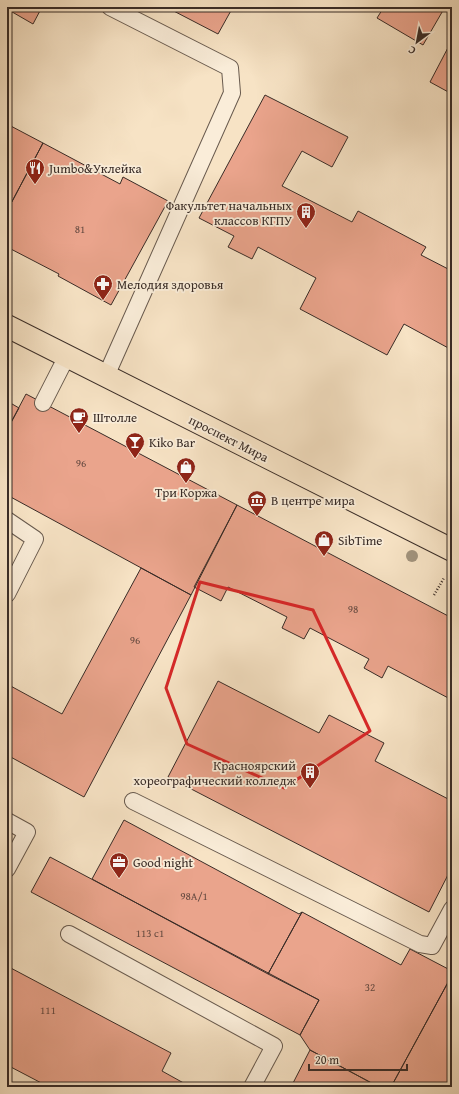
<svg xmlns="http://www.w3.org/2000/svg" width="459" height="1094" viewBox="0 0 459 1094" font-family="'Gentium Book Plus',serif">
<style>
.building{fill:#eaa48c;stroke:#392c27}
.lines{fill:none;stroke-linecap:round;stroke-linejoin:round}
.service-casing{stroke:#685a4e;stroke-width:18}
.primary-casing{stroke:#392c27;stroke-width:24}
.path{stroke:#392c27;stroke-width:2.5;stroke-dasharray:1 2;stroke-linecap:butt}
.service{stroke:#faedd9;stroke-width:16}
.primary{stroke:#f7e3c5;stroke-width:22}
.tree{fill:#a1937d}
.marked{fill:none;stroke:#d62828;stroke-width:3;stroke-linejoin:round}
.labels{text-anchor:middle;stroke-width:3.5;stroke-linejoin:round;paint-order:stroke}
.number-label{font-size:11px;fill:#654a40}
.poi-label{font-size:13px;fill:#392c27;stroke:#faedd9;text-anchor:start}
.street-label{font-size:13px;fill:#392c27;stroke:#faedd9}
</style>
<rect width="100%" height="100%" fill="#f7e3c5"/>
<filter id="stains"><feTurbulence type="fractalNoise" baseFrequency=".005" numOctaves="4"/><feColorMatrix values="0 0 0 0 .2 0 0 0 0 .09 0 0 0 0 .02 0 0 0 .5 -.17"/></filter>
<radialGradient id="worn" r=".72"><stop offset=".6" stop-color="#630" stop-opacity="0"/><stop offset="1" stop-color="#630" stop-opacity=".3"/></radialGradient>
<path class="building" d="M7,7H42L33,24L7,9Z
M166,7H233L218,34Z
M384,7H445L423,45L377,18Z
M452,40V94L430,82Z
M265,95L348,137L332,167L302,151L282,186L352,222L358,211L426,247L421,255L452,271V350L404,324L387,355L300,309L316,278L258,247L252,259L228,247L234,236L199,218Z
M7,124L43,143L7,211Z
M43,143L120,184L123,177L168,201L111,305L58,276L59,274L7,247V211Z
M26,394L237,505L191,595L7,495V430Z
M7,401L19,408L7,430Z
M237,505L452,618V700L388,666L382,678L364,668L369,659L310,628L304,639L282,628L287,617L228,587L221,601L194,587Z
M141,568L191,595L84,797L7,755V684L62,714Z
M218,681L319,733L329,715L384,743L375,761L452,801V867L429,912L168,777Z
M124,820L299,914L302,912L268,974L92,879Z
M50,857L319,1000L300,1035L31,892Z
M302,912L401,965L410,949L452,971V975L391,1087H379L310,1050L300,1035L319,1000L268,974Z
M7,966L171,1053L162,1071L189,1086L188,1087H49L7,1065Z
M452,975V1087H391Z
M310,1050L379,1087H291Z"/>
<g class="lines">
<g class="service-casing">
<path id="service" d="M106,376L232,93L230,68L110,7
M43,403L67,356
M7,520L35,539L7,594
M133,801L420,944L432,946L452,909
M7,821L27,832L7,869
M69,934L274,1046L252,1087"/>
</g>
<g class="primary-casing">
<path id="primary" d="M7,326L452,550"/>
</g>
<path class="path" d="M434,595L444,578"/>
<use href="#service" class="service"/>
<use href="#primary" class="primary"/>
</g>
<circle class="tree" cx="412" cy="556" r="6"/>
<path class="marked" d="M200,582L313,610L370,731L284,788L187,744L166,688Z"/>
<defs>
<g id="restaurant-pin" transform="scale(1)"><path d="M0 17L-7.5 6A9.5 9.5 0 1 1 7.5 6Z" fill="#8f2418" stroke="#faedd9"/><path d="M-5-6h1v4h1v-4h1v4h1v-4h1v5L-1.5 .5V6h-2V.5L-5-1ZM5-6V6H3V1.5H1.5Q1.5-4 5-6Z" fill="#fff"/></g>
<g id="building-pin" transform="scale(1)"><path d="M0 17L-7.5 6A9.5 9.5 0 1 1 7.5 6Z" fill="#8f2418" stroke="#faedd9"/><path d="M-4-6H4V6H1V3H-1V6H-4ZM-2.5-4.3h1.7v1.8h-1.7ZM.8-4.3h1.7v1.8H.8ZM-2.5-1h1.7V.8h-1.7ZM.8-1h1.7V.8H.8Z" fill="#fff"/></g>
<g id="pharmacy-pin" transform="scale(1)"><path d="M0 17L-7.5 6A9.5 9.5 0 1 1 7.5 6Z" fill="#8f2418" stroke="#faedd9"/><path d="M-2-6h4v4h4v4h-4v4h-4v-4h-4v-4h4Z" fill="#fff"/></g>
<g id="cafe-pin" transform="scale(1)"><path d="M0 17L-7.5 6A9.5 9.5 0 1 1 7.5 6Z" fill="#8f2418" stroke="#faedd9"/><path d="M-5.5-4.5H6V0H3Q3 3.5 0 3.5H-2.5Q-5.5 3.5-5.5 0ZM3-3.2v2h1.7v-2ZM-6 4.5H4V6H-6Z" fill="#fff"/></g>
<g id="bar-pin" transform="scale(1)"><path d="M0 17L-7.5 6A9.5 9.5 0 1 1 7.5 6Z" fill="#8f2418" stroke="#faedd9"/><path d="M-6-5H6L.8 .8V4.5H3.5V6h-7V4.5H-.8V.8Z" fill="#fff"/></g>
<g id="shop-pin" transform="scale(1)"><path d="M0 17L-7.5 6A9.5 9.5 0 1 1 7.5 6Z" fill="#8f2418" stroke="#faedd9"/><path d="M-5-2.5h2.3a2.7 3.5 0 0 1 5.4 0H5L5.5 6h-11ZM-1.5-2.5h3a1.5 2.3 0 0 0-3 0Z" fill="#fff"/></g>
<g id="museum-pin" transform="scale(1)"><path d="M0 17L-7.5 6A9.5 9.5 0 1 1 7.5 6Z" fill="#8f2418" stroke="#faedd9"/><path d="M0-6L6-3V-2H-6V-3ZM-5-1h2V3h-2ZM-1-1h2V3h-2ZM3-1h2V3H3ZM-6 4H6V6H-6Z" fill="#fff"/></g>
<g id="office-pin" transform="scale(1)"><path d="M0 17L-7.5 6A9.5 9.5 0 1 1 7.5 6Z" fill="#8f2418" stroke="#faedd9"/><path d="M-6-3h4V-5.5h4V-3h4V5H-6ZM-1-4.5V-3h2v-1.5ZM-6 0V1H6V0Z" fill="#fff"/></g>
</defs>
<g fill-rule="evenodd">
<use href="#restaurant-pin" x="35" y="168"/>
<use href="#building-pin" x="306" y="212"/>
<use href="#pharmacy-pin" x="103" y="284"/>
<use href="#cafe-pin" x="79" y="417"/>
<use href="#bar-pin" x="135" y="442"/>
<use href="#shop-pin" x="186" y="467"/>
<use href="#museum-pin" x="257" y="500"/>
<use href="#shop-pin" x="324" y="540"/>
<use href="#building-pin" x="310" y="772"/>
<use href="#office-pin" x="119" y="862"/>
</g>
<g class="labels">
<g class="number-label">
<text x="80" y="233">81</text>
<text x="81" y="467">96</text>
<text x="353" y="613">98</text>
<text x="135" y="644">96</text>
<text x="194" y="900">98А/1</text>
<text x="150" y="937">113 с1</text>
<text x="370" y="991">32</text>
<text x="48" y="1014">111</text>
</g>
<g class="poi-label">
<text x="49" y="173">Jumbo&amp;Уклейка</text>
<text x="292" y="210" text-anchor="end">Факультет начальных<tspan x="292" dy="15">классов КГПУ</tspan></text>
<text x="117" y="289">Мелодия здоровья</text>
<text x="93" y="422">Штолле</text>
<text x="149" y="447">Kiko Bar</text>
<text x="186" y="497" text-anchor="middle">Три Коржа</text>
<text x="271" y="505">В центре мира</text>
<text x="338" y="545">SibTime</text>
<text x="296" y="770" text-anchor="end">Красноярский<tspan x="296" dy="15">хореографический колледж</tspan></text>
<text x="133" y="867">Good night</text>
</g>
<g class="street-label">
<text transform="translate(229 438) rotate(27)" y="5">проспект Мира</text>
</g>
</g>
<rect width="459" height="1094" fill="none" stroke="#f7e3c5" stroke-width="24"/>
<rect x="8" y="8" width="443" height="1078" fill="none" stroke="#392c27" stroke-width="2"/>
<rect x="12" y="12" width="435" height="1070" fill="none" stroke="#392c27"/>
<g transform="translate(417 42) rotate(212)" stroke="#faedd9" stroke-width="3" paint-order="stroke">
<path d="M0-3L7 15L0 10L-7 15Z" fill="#392c27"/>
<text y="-6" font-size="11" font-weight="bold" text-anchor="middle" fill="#392c27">С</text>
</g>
<path d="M309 1064v6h98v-6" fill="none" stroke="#392c27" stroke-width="2"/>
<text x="315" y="1064" font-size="12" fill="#392c27" stroke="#faedd9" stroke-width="3" paint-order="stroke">20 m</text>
<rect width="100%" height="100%" filter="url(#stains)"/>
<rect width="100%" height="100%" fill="url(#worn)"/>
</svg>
